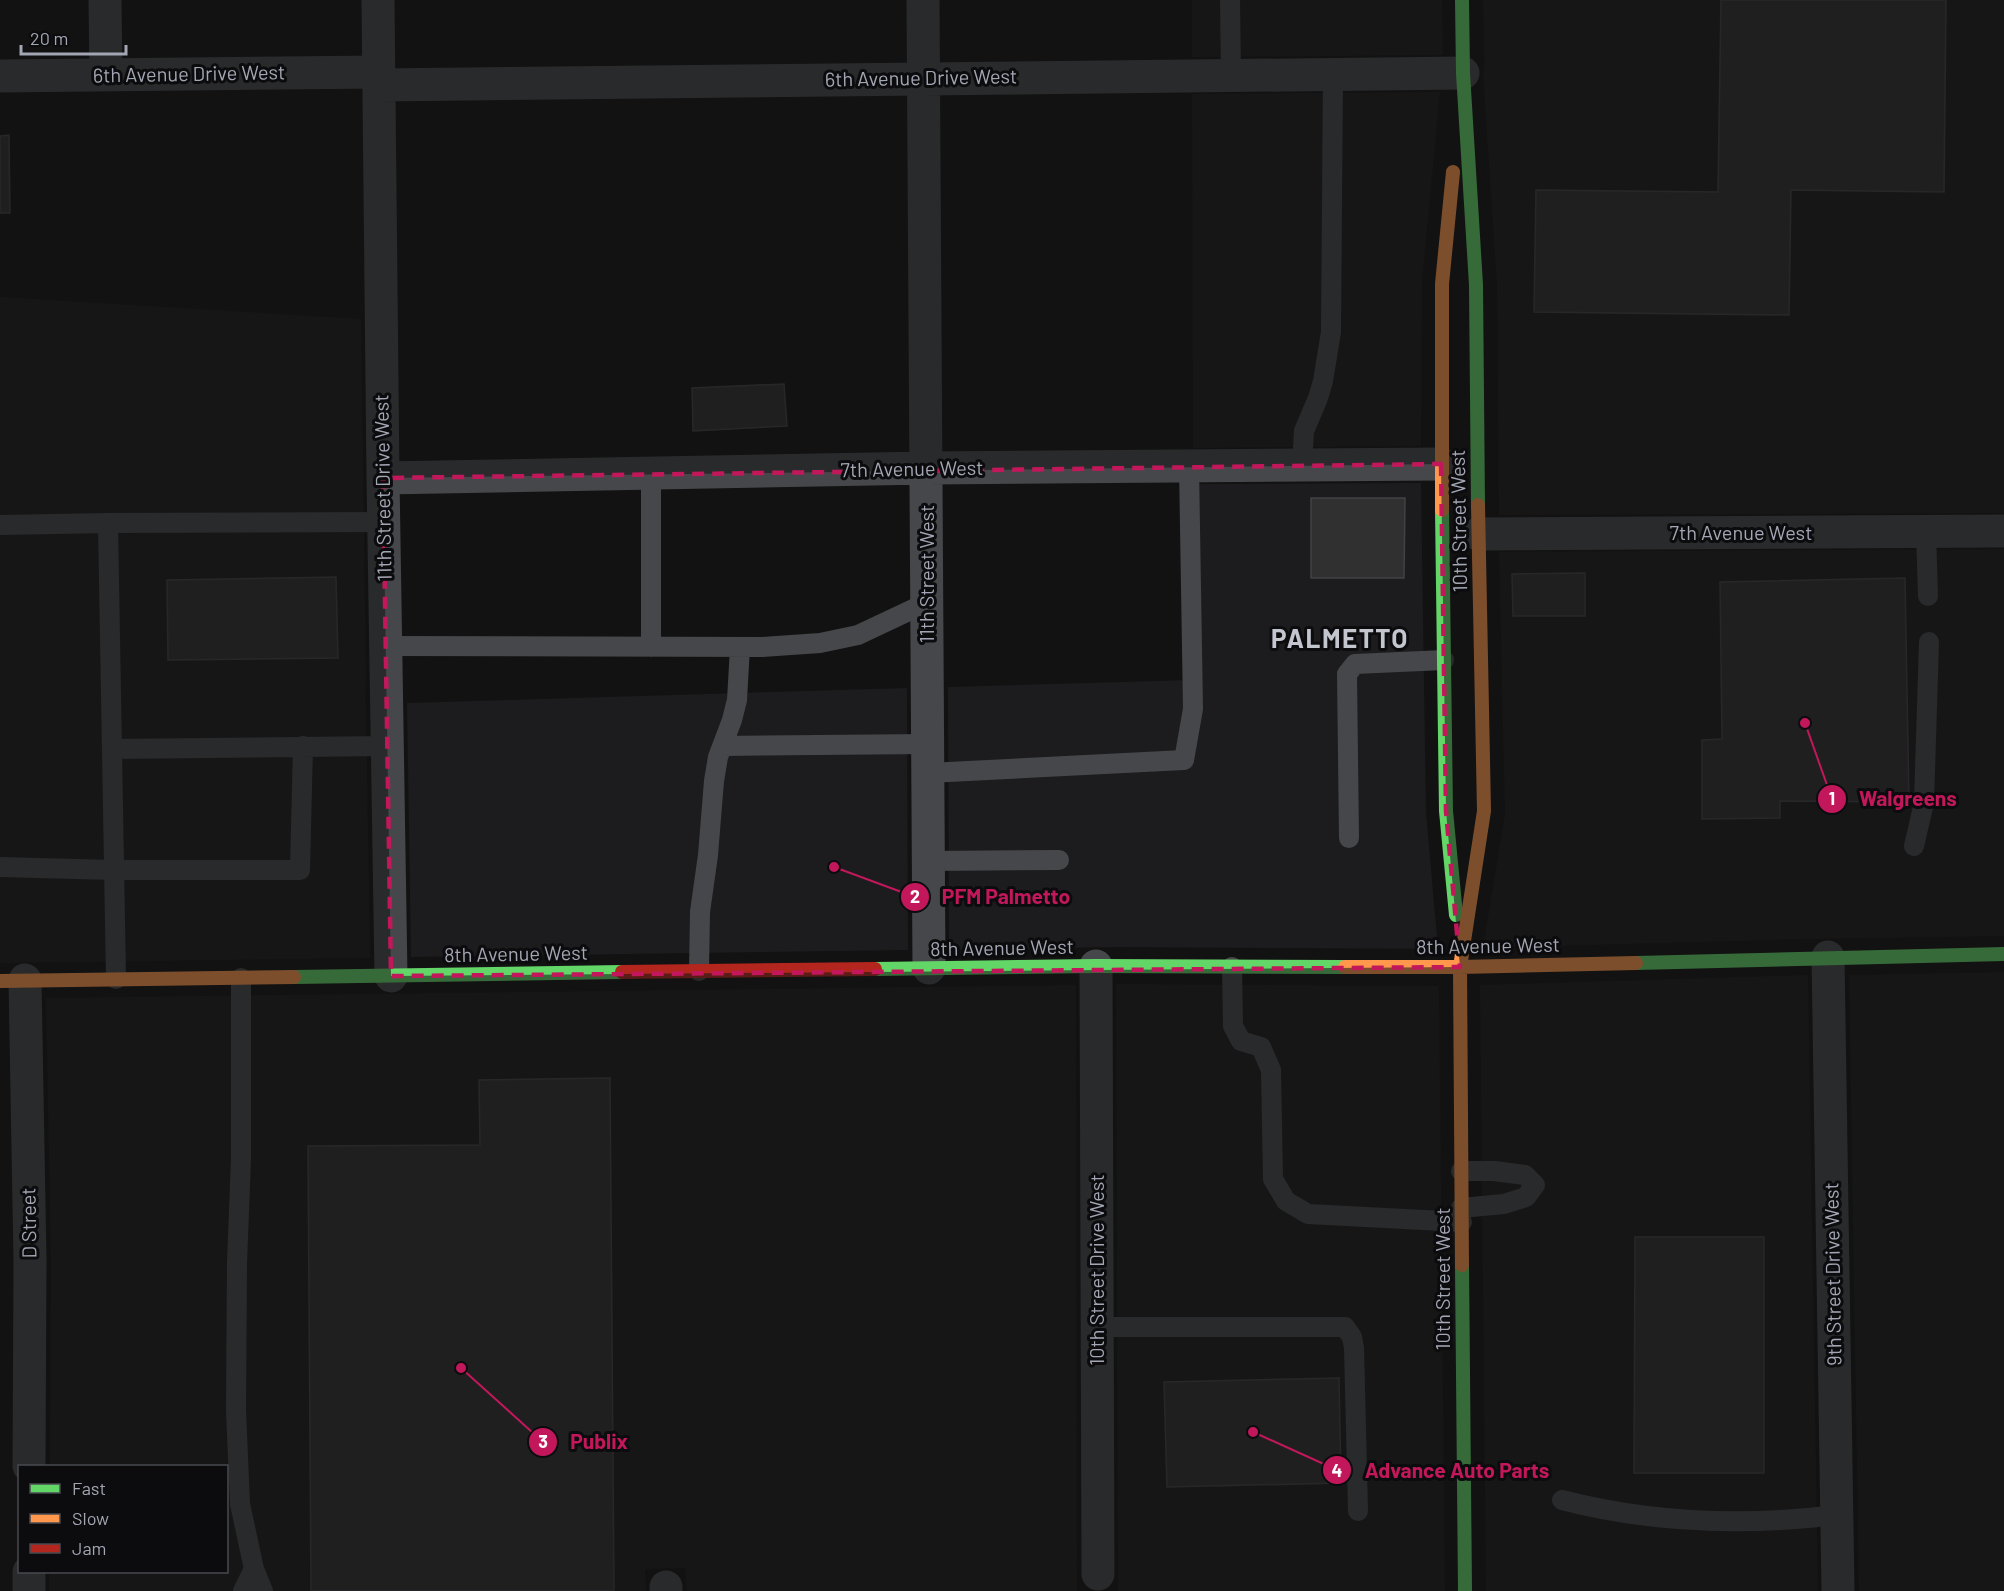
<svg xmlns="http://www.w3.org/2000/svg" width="2004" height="1591" viewBox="0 0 2004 1591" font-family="Barlow,sans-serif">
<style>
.built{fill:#1c1c1e}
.building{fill:#303031;stroke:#424246;stroke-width:1.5}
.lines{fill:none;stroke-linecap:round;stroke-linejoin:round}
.lane{stroke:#46474a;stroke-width:20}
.street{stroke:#46474a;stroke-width:33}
.fast{stroke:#63d668;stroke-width:14}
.slow{stroke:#ff974d;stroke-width:14}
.jam{stroke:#b3261e;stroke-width:14}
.marked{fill:none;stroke:#c2185b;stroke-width:4.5;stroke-dasharray:12 8;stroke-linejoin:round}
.labels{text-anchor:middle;stroke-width:6;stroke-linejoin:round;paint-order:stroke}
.street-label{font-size:20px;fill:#a3a6b3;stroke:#0c0c0e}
.district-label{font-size:26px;font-weight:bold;letter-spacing:1.5px;fill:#c4c6cf;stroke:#0c0c0e}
.leader{fill:none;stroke:#c2185b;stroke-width:2}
.callout-dot{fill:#c2185b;stroke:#0c0c0e;stroke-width:2}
.mark-label{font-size:18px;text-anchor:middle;font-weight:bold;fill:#fff}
.callout-label{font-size:21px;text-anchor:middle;font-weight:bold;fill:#c2185b;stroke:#0c0c0e;stroke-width:6;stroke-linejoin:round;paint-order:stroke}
</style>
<rect width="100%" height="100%" fill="#121212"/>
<path class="built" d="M1192,0H1442L1443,55L1192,57Z
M1483,0H2004V513L1499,515L1497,285L1483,73L1485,57L1484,56Z
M1440,92L1422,282L1421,446L1193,448L1192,94Z
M0,297L361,319L366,678L365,704H366L370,958L0,963Z
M1421,483L1426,811L1438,949L1116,947L949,950L948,687L1192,680L1193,484Z
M2004,549V936L1807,939L1483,948L1505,814L1499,552Z
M907,688L908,950L411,957L407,703Z
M2004,972V1591H1859L1849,975Z
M1808,975L1818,1591H1486L1480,985Z
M1116,984L1439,986L1445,1591H1118Z
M1076,985L1077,1591H687L685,1568L645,1569L646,1591H49V1572H226V1466H50L51,1262L46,998Z"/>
<path class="building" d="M1721,0H1946L1944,192L1791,190L1789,315L1534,312L1536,190L1718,192Z
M9,135L10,213H0V136Z
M784,384L787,426L693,431L692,388Z
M1311,498H1405L1404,578H1311Z
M1585,573V616H1513L1512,574Z
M336,577L338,658L168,660L167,580Z
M1905,578L1909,802L1780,801V818L1702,819V740L1722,739L1720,582Z
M610,1078L614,1591H311L308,1146L480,1145L479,1080Z
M1635,1237H1764V1473H1634Z
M1339,1378L1341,1483L1167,1487L1164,1382Z"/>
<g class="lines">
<path class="lane" d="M1230,0L1231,75
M1302,465L1304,431L1318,398L1323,381L1331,332L1333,74
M108,523L384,522
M0,525L108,523L116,979
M1926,532L1928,596
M386,646L762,647L820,643L858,635L928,602
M651,647V473
M723,746L928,744
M112,749L387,746
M928,773L1184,760L1193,709L1189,466
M1349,838L1347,674L1355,664L1444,660
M1914,846L1924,803L1929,642
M929,861L1059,860
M0,867L114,870H300L303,746
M1232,967L1233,1026L1241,1041L1261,1047L1271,1070L1273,1179L1286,1201L1308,1214L1462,1222
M699,971L700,912L708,855L714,781L718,757L732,720L737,700L740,647
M241,978V1159L237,1263L236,1410L240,1504L254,1569
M1461,1171H1494L1525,1175L1535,1185L1526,1197L1504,1204L1461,1208
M1097,1327H1345L1352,1337L1354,1348L1358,1511
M1562,1500C1651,1523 1746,1526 1837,1515
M243,1591L254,1569L263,1591"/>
<path class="street" d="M105,0L106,75
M378,0L383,478L391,976
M923,0L929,968
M0,76L379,72
M379,85L1463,73
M383,478L927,468L1441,464
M1478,534L2004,531
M1828,957L1838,1591
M1096,966L1098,1574
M25,980L30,1261L29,1466
M666,1587V1591
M29,1591V1572"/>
<path class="fast" d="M1462,0L1463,73L1476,285L1478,505
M1442,510L1446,811L1456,915
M1636,963L2004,954
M875,969L1096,966L1345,967
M294,977L622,972
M1462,1265L1465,1591"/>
<path class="slow" d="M1442,510V284L1453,172
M1345,967H1460L1636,963
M1460,967L1462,1265
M1460,967L1484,811L1478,505
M0,981L294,977"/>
<path class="jam" d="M622,972L875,969"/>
</g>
<path d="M0 0H2004V1591H0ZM1441,464L1446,811L1460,967L391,976L383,478Z" fill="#121212" fill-opacity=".55" fill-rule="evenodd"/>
<path class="marked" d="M1441,464L1446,811L1460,967L391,976L383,478Z"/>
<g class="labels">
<g class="street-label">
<text transform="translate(189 74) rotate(-1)" y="7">6th Avenue Drive West</text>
<text transform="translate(921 78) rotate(-1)" y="7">6th Avenue Drive West</text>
<text transform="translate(912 469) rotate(-1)" y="7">7th Avenue West</text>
<text transform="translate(383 488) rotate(-91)" y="7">11th Street Drive West</text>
<text transform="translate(1459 521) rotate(-91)" y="7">10th Street West</text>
<text x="1741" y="540">7th Avenue West</text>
<text transform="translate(927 574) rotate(-90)" y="7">11th Street West</text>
<text transform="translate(1488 946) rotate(-1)" y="7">8th Avenue West</text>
<text transform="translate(1002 948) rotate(-1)" y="7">8th Avenue West</text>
<text transform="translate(516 954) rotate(-1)" y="7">8th Avenue West</text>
<text transform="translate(29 1223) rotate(-91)" y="7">D Street</text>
<text transform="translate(1097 1270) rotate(-90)" y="7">10th Street Drive West</text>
<text transform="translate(1833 1274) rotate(-91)" y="7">9th Street Drive West</text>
<text transform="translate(1443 1279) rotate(-90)" y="7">10th Street West</text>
</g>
<g class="district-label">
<text x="1340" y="648">PALMETTO</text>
</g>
</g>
<path class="leader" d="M1805 723L1832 799M834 867L915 897M461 1368L543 1442M1253 1432L1337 1470"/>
<g class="callout-dot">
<circle cx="1805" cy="723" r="6"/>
<circle cx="834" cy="867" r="6"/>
<circle cx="461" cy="1368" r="6"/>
<circle cx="1253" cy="1432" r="6"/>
<circle cx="1832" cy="799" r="15"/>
<circle cx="915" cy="897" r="15"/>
<circle cx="543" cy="1442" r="15"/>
<circle cx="1337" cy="1470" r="15"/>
</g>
<g class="mark-label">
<text x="1832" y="805">1</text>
<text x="915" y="903">2</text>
<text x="543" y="1448">3</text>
<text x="1337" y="1477">4</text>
</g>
<g class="callout-label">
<text x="1908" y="806">Walgreens</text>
<text x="1006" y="904">PFM Palmetto</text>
<text x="599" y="1449">Publix</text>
<text x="1457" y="1478">Advance Auto Parts</text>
</g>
<rect x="18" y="1465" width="210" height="108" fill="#0c0c0e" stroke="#484a50" stroke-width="1.5"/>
<rect x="30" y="1484" width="30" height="9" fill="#63d668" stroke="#484a50" stroke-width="1.5"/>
<text x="72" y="1495" font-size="18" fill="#a3a6b3">Fast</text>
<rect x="30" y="1514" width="30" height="9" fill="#ff974d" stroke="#484a50" stroke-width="1.5"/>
<text x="72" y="1525" font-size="18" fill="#a3a6b3">Slow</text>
<rect x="30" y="1544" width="30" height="9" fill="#b3261e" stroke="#484a50" stroke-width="1.5"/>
<text x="72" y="1555" font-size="18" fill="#a3a6b3">Jam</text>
<path d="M21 45v9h105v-9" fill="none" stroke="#a3a6b3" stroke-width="3"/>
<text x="30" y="45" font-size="18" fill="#a3a6b3" stroke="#0c0c0e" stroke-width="4.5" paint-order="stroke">20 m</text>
</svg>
